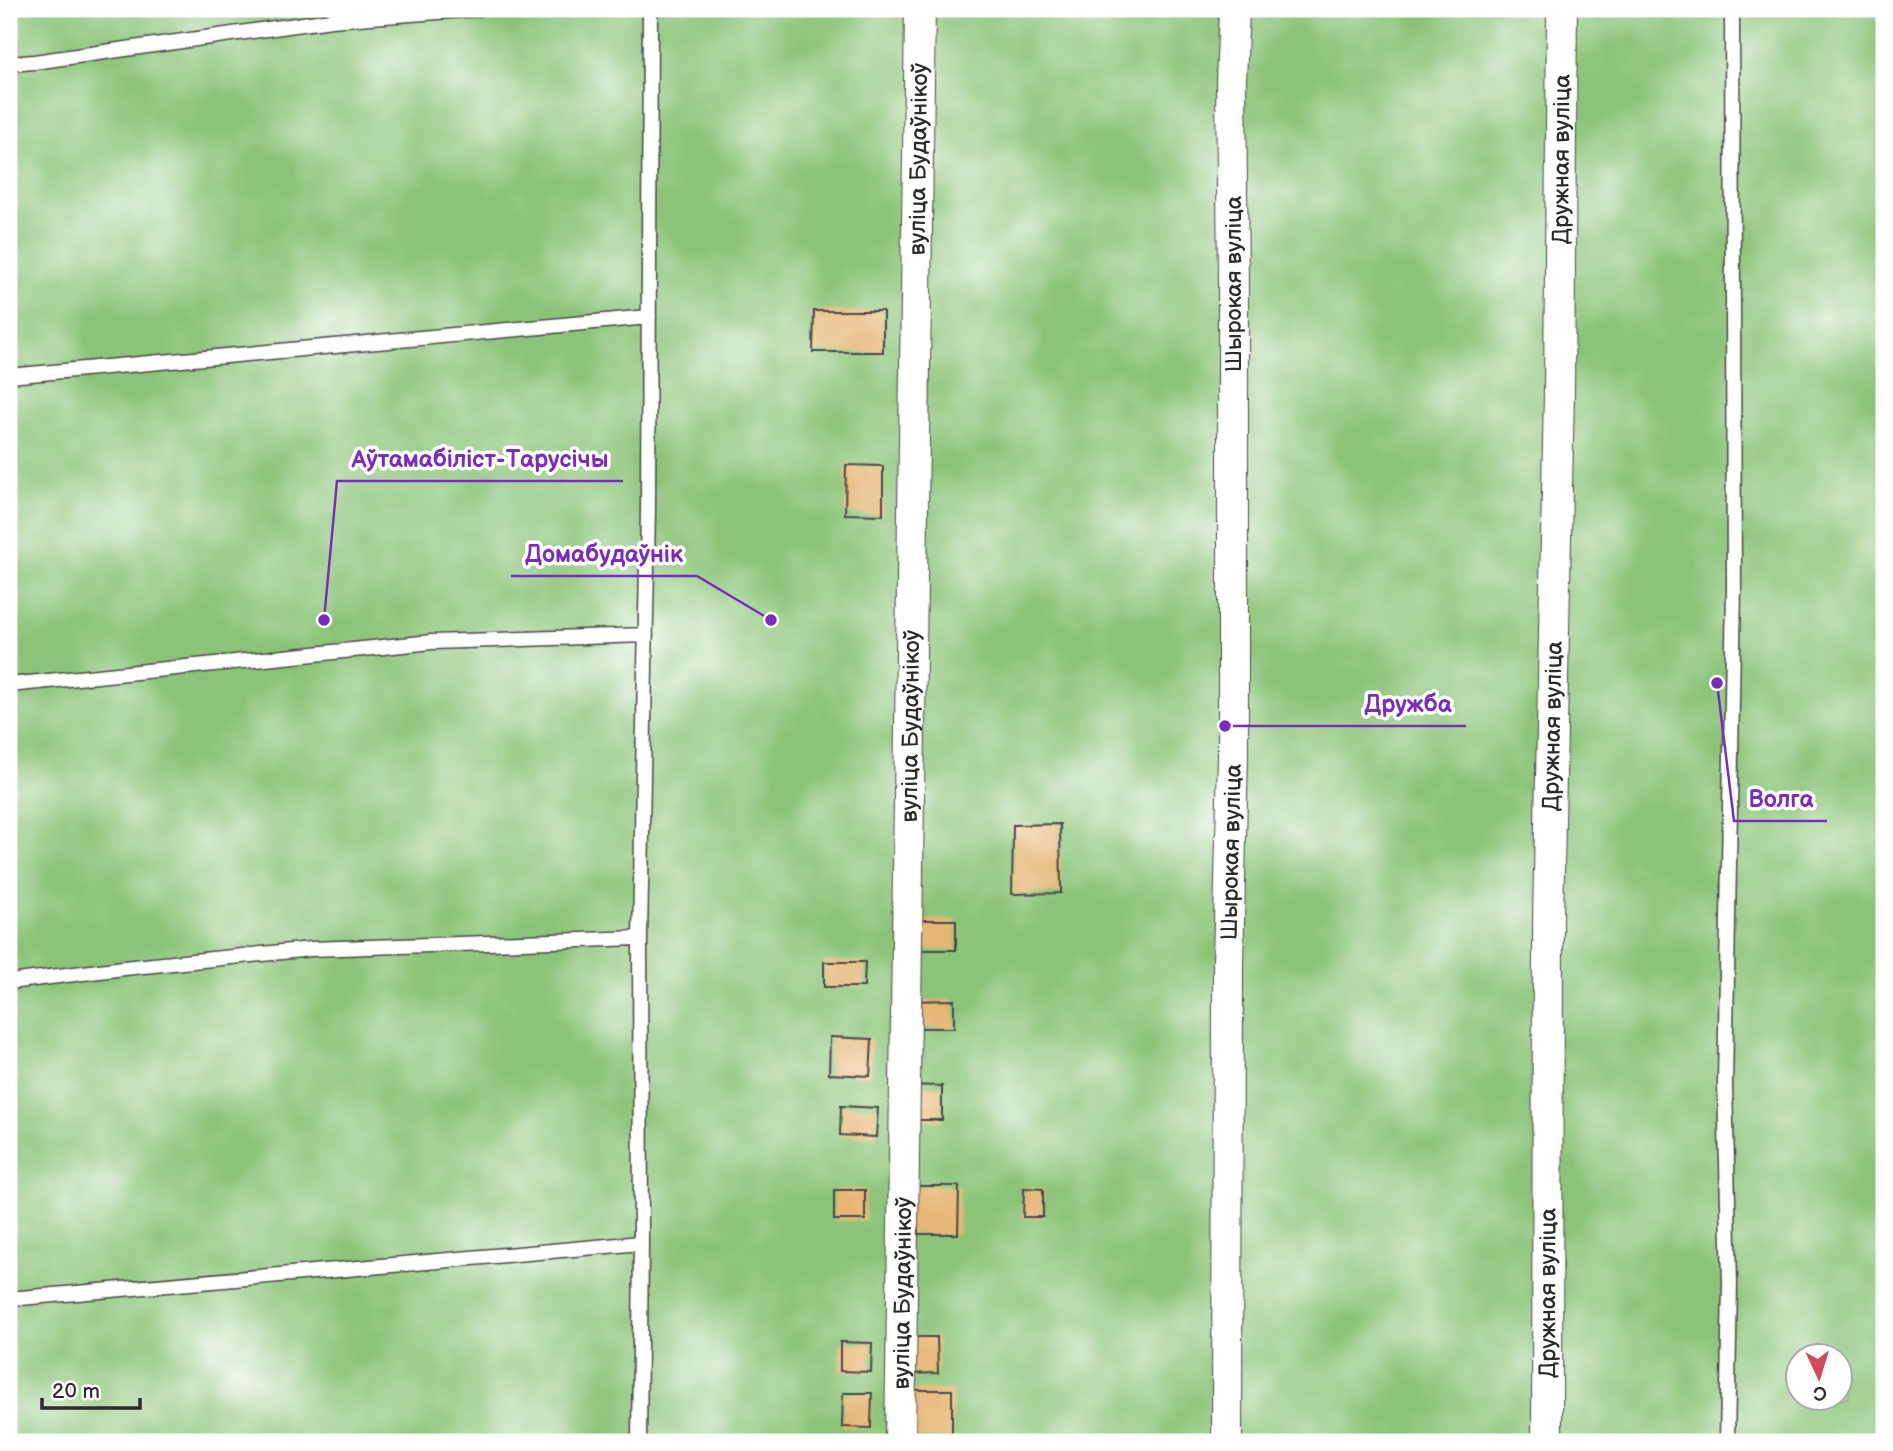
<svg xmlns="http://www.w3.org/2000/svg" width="1893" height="1451" viewBox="0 0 1893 1451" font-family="'Balsamiq Sans',sans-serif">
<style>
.green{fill:#8bc478;stroke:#5b7852;stroke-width:2;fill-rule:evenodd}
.building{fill:#e6b674}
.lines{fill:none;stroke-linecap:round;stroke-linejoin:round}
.lane-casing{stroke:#494744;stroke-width:17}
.street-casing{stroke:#494744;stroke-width:32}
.lane{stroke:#fff;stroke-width:14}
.street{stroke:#fff;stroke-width:30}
.labels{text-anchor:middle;stroke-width:7;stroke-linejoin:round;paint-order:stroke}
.street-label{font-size:23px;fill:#2b2b2b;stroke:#fff}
.leader{fill:none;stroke:#7b2cbf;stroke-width:2.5}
.callout-dot{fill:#7b2cbf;stroke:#fff;stroke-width:2.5}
.callout-label{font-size:24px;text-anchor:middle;font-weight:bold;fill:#7b2cbf;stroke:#fff;stroke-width:7;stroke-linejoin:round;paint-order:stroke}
</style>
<rect width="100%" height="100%" fill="#fff"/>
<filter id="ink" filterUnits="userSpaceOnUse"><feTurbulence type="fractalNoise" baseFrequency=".0143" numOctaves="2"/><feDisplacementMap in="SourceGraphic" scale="14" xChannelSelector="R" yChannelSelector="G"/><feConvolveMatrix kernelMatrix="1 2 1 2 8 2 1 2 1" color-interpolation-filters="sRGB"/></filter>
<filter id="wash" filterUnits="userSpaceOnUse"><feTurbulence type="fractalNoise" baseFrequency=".00686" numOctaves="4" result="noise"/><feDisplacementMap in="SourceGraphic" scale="28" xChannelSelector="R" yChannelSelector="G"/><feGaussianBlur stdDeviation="1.57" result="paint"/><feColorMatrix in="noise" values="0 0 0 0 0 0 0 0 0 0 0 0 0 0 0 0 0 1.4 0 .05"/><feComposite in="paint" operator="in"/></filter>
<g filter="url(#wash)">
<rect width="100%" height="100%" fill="#f0e7cf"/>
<path class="green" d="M9,9H1884V1442H9ZM1798,1356H1840V1398H1798Z"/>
<g id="blocks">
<path class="building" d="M814,311H883V352H813Z
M846,465L883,466V515L845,514Z
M1060,824L1061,893L1012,894L1013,825Z
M921,920H956V950H921Z
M824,962H865L864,987H824Z
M954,1000V1028H912V1001Z
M830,1037L872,1039L870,1076L829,1074Z
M905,1085L942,1086V1120H905Z
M841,1106L878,1108L876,1137L840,1135Z
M904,1186H959L958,1234H904Z
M1024,1188L1043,1189V1217H1023Z
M834,1190H865V1220H834Z
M903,1337H937L938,1373L904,1374Z
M840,1342L872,1343L871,1372L840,1371Z
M903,1390H952V1438H903Z
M843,1393H872L871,1428L842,1427Z"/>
</g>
</g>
<g filter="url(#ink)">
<use href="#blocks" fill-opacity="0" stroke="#494744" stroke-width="2"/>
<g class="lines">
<g class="lane-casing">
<path id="lane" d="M9,64L34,62L331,20L478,9
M9,376L649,317
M9,685L432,642L646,635
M9,982L124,968L311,949L640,938
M9,1299L641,1243
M639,1442L641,1243L640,938L648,509L650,9
M1727,1442L1730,1283L1725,1084L1734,589L1732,9"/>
</g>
<g class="street-casing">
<g id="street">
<path id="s1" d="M900,1442L920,9"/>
<path id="s2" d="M1227,1442L1228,963L1233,756V284L1231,82L1234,9"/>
<path id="s3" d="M1547,1442L1548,919L1559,393L1562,9"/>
</g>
</g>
<use href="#lane" class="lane"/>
<use href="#street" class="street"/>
</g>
</g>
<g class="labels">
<g class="street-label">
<text dy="8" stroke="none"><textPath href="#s1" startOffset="1283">вуліца Будаўнікоў</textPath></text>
<text dy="8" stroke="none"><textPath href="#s3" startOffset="1283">Дружная вуліца</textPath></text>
<text transform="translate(1233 284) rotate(-90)" y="8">Шырокая вуліца</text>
<text dy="8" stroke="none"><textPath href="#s3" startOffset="716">Дружная вуліца</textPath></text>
<text dy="8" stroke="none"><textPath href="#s1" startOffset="716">вуліца Будаўнікоў</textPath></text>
<text dy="8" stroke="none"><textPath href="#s2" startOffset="590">Шырокая вуліца</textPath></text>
<text dy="8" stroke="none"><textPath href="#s1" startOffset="149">вуліца Будаўнікоў</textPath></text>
<text dy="8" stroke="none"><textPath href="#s3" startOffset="149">Дружная вуліца</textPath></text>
</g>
</g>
<path class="leader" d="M324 620L337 481H623M771 620L697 576H511M1225 726L1351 726H1466M1717 683L1734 821H1827"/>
<g class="callout-dot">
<circle cx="324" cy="620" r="7"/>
<circle cx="771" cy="620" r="7"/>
<circle cx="1225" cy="726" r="7"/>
<circle cx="1717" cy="683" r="7"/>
</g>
<g class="callout-label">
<text x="480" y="467">Аўтамабіліст-Тарусічы</text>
<text x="604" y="562">Домабудаўнік</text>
<text x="1408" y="712">Дружба</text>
<text x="1781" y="807">Волга</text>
</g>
<rect width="1893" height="1451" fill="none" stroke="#fff" stroke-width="35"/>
<g transform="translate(1819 1377) rotate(176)"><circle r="33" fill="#ffffff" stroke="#aaaaaa" stroke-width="2"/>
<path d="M0-5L12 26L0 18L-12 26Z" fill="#d1495b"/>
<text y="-10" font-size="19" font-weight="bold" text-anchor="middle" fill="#2b2b2b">С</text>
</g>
<path d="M42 1398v10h98v-10" fill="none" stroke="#2b2b2b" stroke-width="3.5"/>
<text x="52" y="1398" font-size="21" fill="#2b2b2b" stroke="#ffffff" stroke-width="5" paint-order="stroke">20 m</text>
</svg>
